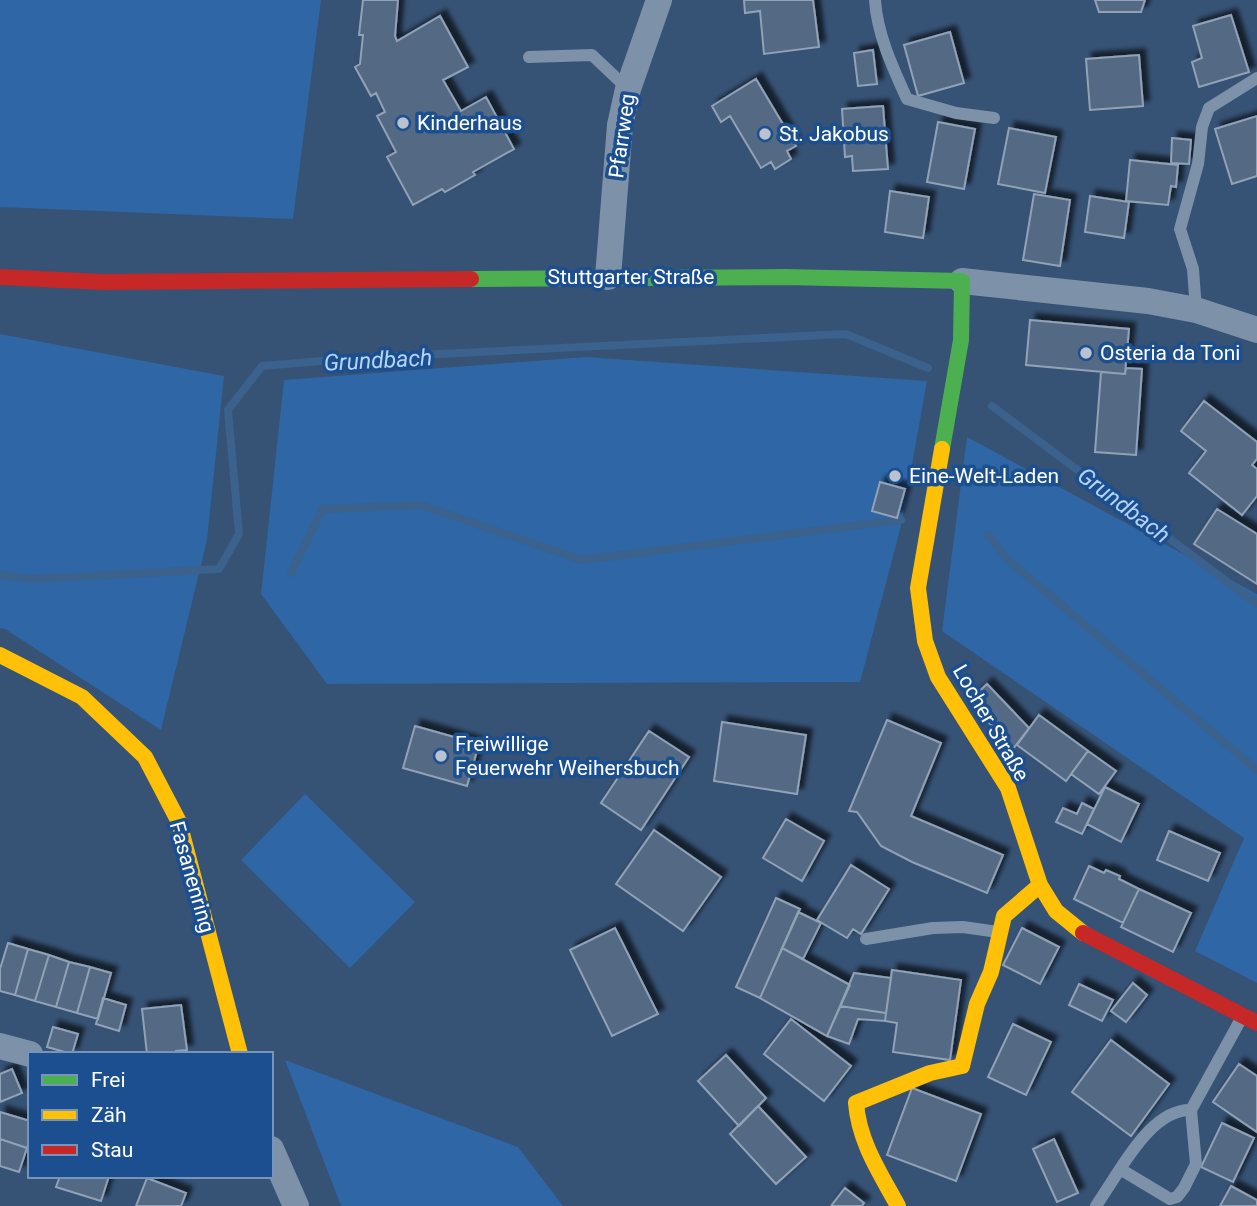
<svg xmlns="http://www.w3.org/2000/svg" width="1257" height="1206" viewBox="0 0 1257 1206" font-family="Roboto,sans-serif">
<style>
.green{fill:#2f66a5}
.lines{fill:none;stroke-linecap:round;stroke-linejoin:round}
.stream{stroke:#3b618d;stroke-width:8}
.building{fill:#526984;stroke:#92a2b6;stroke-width:2;filter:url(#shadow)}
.lane{stroke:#7d92a8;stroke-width:12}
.street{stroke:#7d92a8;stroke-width:26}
.fast{stroke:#4caf50;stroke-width:16}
.slow{stroke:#ffc107;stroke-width:16}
.jam{stroke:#c62828;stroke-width:16}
.poi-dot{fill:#b9c2ce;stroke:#1b4f8f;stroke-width:2.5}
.labels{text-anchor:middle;stroke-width:7;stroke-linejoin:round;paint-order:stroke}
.poi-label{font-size:21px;fill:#fff;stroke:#1b4f8f;text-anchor:start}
.street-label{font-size:21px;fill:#fff;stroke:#1b4f8f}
.water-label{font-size:23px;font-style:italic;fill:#b5d3f5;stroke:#1b4f8f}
</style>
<defs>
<filter id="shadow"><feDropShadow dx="6" dy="-6" stdDeviation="2" flood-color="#0009"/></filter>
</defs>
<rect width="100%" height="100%" fill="#365274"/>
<path class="green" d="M0,0H321L293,219L0,207Z
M0,334L224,376L207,540L161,730L5,629L0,628Z
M586,357L927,381L901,526L860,682L327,684L261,594L284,380Z
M967,437L1257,594V983L1195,951L1244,838L942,631Z
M305,794L415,902L350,968L241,860Z
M285,1060L518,1147L563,1206H341Z"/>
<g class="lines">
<path class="stream" d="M992,406L1257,604
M988,535L1008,560L1257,770
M291,573L323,509L421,505L582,560L901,520
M0,575L32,579L219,569L239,534L228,410L262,366L357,358L846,334L928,368"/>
</g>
<path class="building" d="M363,0H398L395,36L397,41L440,16L468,67L443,80L461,111L486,97L514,149L473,172L475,175L445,192L442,189L413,205L387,157L396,152L377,116L385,112L376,93L371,96L355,67L360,64L363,35H359Z
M744,0H813L819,47L764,54L760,11L745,13Z
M1095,0H1145L1141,12H1099Z
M1231,15L1249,72L1199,87L1192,62L1202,58L1193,26Z
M950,32L964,83L918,96L904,45Z
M873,50L877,84L858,86L854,53Z
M1139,55L1143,106L1090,110L1086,59Z
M756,79L796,146L787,151L791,159L775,169L771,162L761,168L730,116L721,122L712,106Z
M883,106L888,169L853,171L852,156L845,157L842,109Z
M1257,116V176L1232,184L1215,129Z
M938,122L975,129L964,189L927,182Z
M1009,128L1056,137L1045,193L998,184Z
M1172,138L1191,140L1189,164L1171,163Z
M1130,160L1178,165L1176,187L1171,186L1168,205L1126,201Z
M890,191L929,197L923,238L885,232Z
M1034,194L1070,200L1060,266L1023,260Z
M1090,196L1129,202L1124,238L1085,232Z
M1030,320L1129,329L1125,374L1026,365Z
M1126,368L1142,369L1136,455L1095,452L1101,372L1125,374Z
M1204,401L1257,442V459L1252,465L1257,469V496L1242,515L1189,473L1206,451L1181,431Z
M880,482L905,489L897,518L872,511Z
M1217,509L1257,534V584L1194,544Z
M987,684L1029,728L1013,749L969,701Z
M1039,715L1088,751L1066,781L1017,745Z
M887,720L941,743L911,816L1003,855L987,893L912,862L881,846L857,812L849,811Z
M722,722L806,735L797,794L714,781Z
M415,726L479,744L467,786L403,768Z
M649,731L689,757L641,830L601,803Z
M1088,751L1116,771L1099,794L1071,774Z
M1105,787L1139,804L1121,842L1087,824Z
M1082,803L1094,809L1082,834L1056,822L1063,808L1077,814Z
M786,819L824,841L802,881L763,858Z
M654,830L721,877L683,931L616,884Z
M1169,831L1220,853L1208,881L1157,860Z
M851,865L889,889L861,934L853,929L847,938L817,920Z
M1089,866L1104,873L1106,870L1120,876L1119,879L1139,889L1123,923L1074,899Z
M1139,889L1191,913L1173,952L1121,927Z
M776,898L800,909L760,998L736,987Z
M798,912L821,923L803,959L782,948Z
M615,928L658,1014L612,1036L570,950Z
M1022,928L1059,947L1040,984L1003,965Z
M8,943L28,949L15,995L0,991V969Z
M782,948L850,985L827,1036L760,998Z
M28,949L49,955L35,1001L15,995Z
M49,955L69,962L56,1007L35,1001Z
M69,962L90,967L77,1013L56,1007Z
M90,967L111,973L98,1019L77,1013Z
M892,970L961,980L950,1060L893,1052L897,1023L885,1021Z
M854,973L891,978L886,1013L840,1006Z
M1133,983L1147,995L1126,1022L1111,1011Z
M1079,984L1113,1000L1102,1021L1069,1005Z
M103,998L126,1005L119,1031L96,1024Z
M181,1005L187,1050L176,1051V1054H147L142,1009Z
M840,1006L886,1013L885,1021L858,1019L849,1044L827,1036Z
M791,1019L851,1066L824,1101L764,1054Z
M1013,1024L1051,1042L1026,1095L988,1077Z
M53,1027L78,1034L72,1054L47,1047Z
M1111,1040L1169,1084L1131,1136L1072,1092Z
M726,1055L766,1098L739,1126L698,1081Z
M1239,1064L1257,1076V1132L1213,1102Z
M12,1069L22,1093L0,1102V1074Z
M912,1088L981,1114L956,1181L887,1155Z
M758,1106L806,1157L776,1184L730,1134Z
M0,1112L30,1121V1139L27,1148L0,1139Z
M1222,1123L1254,1138L1233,1182L1201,1167Z
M0,1139L27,1148L19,1172L0,1166Z
M1054,1139L1078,1193L1057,1202L1033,1149Z
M60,1176H109L101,1201L56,1187Z
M147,1178L186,1193L181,1206H136Z
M1231,1186L1257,1200V1206H1220Z
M845,1188L864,1203L862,1206H831Z"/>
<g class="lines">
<path class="lane" d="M875,0C877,34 893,68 907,99L956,113L994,118
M529,57L592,55L628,89
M1196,310L1193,269L1180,229L1198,164L1202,127L1209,108L1257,78
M866,939L933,928L963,927L998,932
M1120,1169C1135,1146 1160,1109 1191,1110
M1096,1206L1120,1169L1170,1199L1177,1197L1184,1188L1196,1164L1191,1110L1241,1019"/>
<path class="street" d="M608,277L620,125L628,89L659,0
M962,281L1148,301L1196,310L1257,330
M0,1046L30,1054
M271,1149L296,1206"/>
<path class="fast" d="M471,279L786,277L962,281L961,340L942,449"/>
<path class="slow" d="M942,449L918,588L925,641L938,677L1008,788L1040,885L1056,911L1083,933
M0,655L82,697L145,757L179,822L240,1054
M898,1206C880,1173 859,1142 856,1103L930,1073L962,1066L977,1004L991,972L1004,916L1040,885"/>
<path class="jam" d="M0,277L103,282L471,279
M1083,933L1257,1023"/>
</g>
<g class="poi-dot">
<circle cx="403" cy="123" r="7"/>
<circle cx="765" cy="134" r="7"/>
<circle cx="1086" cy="353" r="7"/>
<circle cx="895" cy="476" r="7"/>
<circle cx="441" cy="756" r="7"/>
</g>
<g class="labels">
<g class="poi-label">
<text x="417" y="130">Kinderhaus</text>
<text x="779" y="141">St. Jakobus</text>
<text x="1100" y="360">Osteria da Toni</text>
<text x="909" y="483">Eine-Welt-Laden</text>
<text x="455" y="751">Freiwillige<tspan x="455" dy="24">Feuerwehr Weihersbuch</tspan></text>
</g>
<g class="street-label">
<text transform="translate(622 136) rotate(-82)" y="7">Pfarrweg</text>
<text x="631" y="284">Stuttgarter Straße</text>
<text transform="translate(991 723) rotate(60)" y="7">Locher Straße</text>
<text transform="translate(192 877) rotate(74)" y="7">Fasanenring</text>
</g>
<g class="water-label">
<text transform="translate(378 360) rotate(-3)" y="8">Grundbach</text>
<text transform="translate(1124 505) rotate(37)" y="8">Grundbach</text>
</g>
</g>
<rect x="28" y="1052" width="245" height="126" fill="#1b4f8f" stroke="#7695bc" stroke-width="2"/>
<rect x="42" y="1075" width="35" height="10" fill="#4caf50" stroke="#7695bc" stroke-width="2"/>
<text x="91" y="1087" font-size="21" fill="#ffffff">Frei</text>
<rect x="42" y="1110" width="35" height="10" fill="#ffc107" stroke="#7695bc" stroke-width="2"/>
<text x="91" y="1122" font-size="21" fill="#ffffff">Zäh</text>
<rect x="42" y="1145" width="35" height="10" fill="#c62828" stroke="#7695bc" stroke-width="2"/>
<text x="91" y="1157" font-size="21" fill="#ffffff">Stau</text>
</svg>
